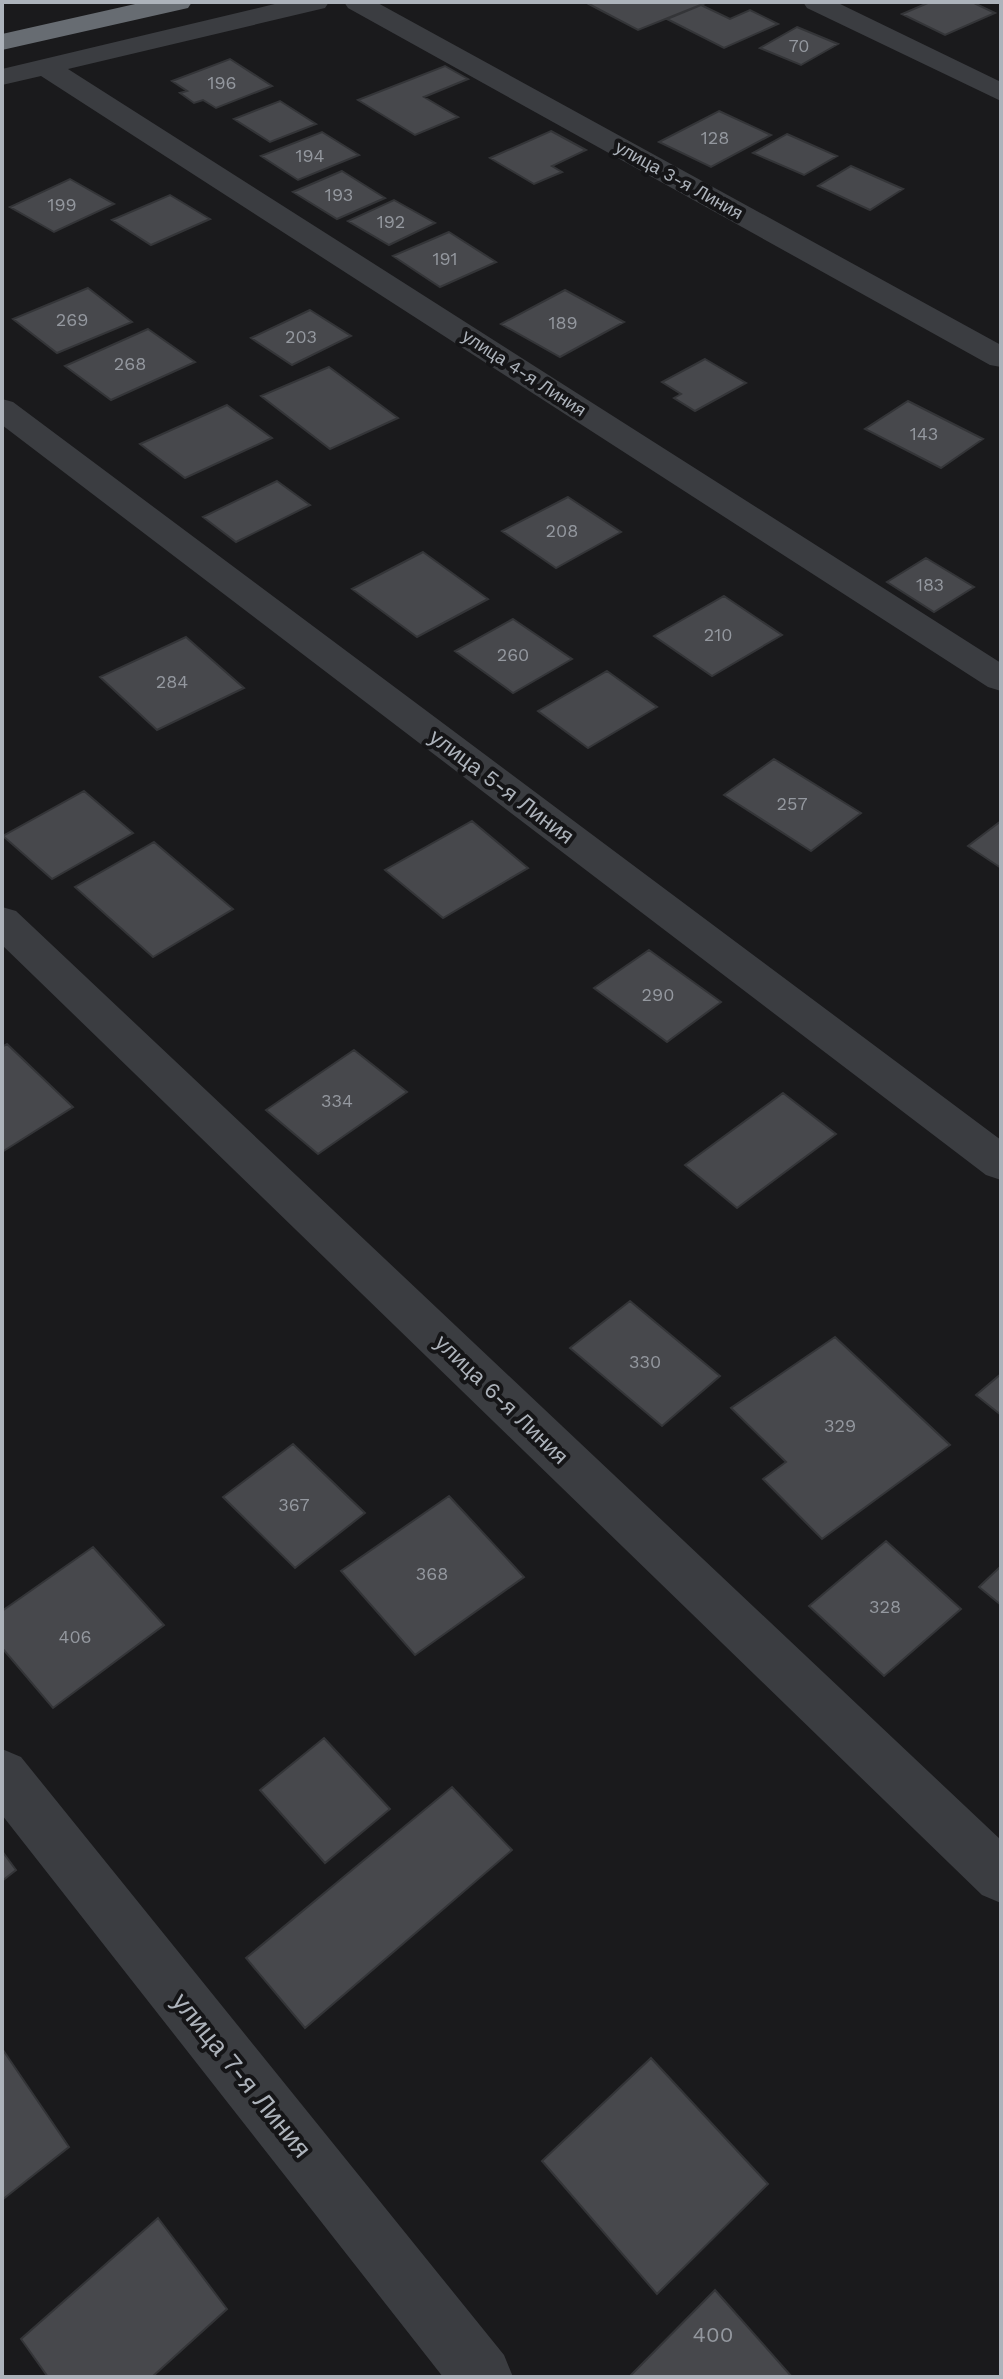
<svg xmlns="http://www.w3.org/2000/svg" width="1003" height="2379" viewBox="0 0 1003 2379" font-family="'Work Sans',sans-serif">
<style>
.building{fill:#47484c;stroke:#343538;stroke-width:2}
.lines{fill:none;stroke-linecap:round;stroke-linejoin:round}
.minor{fill:#3b3d41;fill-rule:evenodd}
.highway{fill:#676c72;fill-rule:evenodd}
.labels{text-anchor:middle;stroke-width:8;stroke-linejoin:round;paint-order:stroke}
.number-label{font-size:18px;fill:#94989f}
.far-street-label{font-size:18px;fill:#adb3bb;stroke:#151517}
.street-label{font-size:22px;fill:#adb3bb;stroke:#151517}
.near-number-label{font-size:22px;fill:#94989f}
.near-street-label{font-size:26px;fill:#adb3bb;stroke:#151517}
</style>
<rect width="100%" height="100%" fill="#1a1a1c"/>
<path class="building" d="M585,2H708L638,30Z
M930,2H972L995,13L945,35L902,14Z
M701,5L730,19L750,10L778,24L724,48L667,19Z
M797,27L838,44L801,65L760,48Z
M230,59L272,86L216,108L203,100L194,103L180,93L187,91L172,81Z
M445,66L468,79L424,97L458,117L415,135L358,100Z
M280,101L316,124L270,142L234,119Z
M719,111L771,135L711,167L659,142Z
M551,131L586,150L552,166L562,172L534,184L490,158Z
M322,132L359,155L298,180L261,156Z
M787,134L837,156L804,175L753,153Z
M851,166L903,189L870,210L818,186Z
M342,171L385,198L337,219L293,192Z
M70,179L114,204L54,232L10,207Z
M170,195L210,219L151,245L112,220Z
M394,200L435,223L389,245L348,221Z
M449,232L496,262L440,287L393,256Z
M88,288L132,322L57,353L13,319Z
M565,290L624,322L560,357L501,324Z
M310,310L351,336L292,365L251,338Z
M148,329L195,362L111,400L65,366Z
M705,359L746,383L695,411L674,398L681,394L662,382Z
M329,367L398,418L330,449L261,396Z
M908,401L983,439L941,468L865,429Z
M227,405L272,438L185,478L140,444Z
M277,481L310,505L236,542L203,517Z
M568,497L621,532L556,568L502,531Z
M423,552L488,599L417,637L352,589Z
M926,558L974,587L934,612L887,582Z
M724,596L782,635L712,676L654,636Z
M513,619L572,659L513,693L455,651Z
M186,637L244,688L157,730L100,677Z
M607,671L657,707L588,748L538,711Z
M774,759L861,813L811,851L724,795Z
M84,791L133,833L52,879L3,836Z
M472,821L528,868L443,918L385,870Z
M1001,821V868L968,846Z
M154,842L233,909L153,957L75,887Z
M649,950L721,1002L667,1042L594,988Z
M7,1044L73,1107L2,1152V1047Z
M354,1050L407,1092L318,1154L266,1110Z
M783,1093L836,1134L737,1208L685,1165Z
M630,1301L720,1376L662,1426L570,1348Z
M835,1337L950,1445L822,1539L763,1479L786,1462L731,1408Z
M1001,1374V1415L976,1395Z
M293,1444L365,1513L295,1568L223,1497Z
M449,1496L524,1577L415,1655L341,1571Z
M886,1541L961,1609L884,1676L809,1606Z
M93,1547L164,1625L53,1708L2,1648V1611Z
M1001,1566V1605L979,1587Z
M324,1738L390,1809L325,1863L260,1790Z
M452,1787L512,1850L305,2028L246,1958Z
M2,1851L16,1870L2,1881Z
M3,2050L69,2147L2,2200V2051Z
M651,2058L768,2184L657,2294L542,2161Z
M158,2218L227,2309L152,2377H48L21,2339Z
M715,2290L792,2377H629Z"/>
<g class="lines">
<path class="minor" d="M283,2H329L325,8L68,69L1001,663V691L988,687L41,76L2,85V69Z
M344,2H376L1001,345V367L990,365L348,8Z
M803,2H836L1001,82V101L807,8Z
M2,399L13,402L1001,1140V1180L986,1175L2,425Z
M2,907L16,911L1001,1840V1903L982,1895L2,945Z
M2,1749L21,1757L504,2355L513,2377H443L2,1815Z"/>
<path class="highway" d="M144,2H192L188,8L2,50V34Z"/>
</g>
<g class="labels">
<g class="number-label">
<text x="799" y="52">70</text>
<text x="222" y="89">196</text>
<text x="715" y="144">128</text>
<text x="310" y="162">194</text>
<text x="339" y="201">193</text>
<text x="62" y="211">199</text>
<text x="391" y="228">192</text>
<text x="445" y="265">191</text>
<text x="72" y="326">269</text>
<text x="563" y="329">189</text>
<text x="301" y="343">203</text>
<text x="130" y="370">268</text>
<text x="924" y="440">143</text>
<text x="562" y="537">208</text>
<text x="930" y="591">183</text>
<text x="718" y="641">210</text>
<text x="513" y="661">260</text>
<text x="172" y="688">284</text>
<text x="792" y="810">257</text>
<text x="658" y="1001">290</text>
<text x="337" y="1107">334</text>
<text x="645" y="1368">330</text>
<text x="840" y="1432">329</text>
<text x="294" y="1511">367</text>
<text x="432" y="1580">368</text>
<text x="885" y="1613">328</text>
<text x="75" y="1643">406</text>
</g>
<g class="far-street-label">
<text transform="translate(679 180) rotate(29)" y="6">улица 3-я Линия</text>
<text transform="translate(524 373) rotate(33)" y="6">улица 4-я Линия</text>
</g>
<g class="street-label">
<text transform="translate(502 786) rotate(37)" y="8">улица 5-я Линия</text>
<text transform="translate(502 1399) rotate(44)" y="8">улица 6-я Линия</text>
</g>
<g class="near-number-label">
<text x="713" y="2342">400</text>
</g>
<g class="near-street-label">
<text transform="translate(242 2075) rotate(51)" y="9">улица 7-я Линия</text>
</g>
</g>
<rect width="1003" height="2379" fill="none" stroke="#adb3bb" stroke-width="8"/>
</svg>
